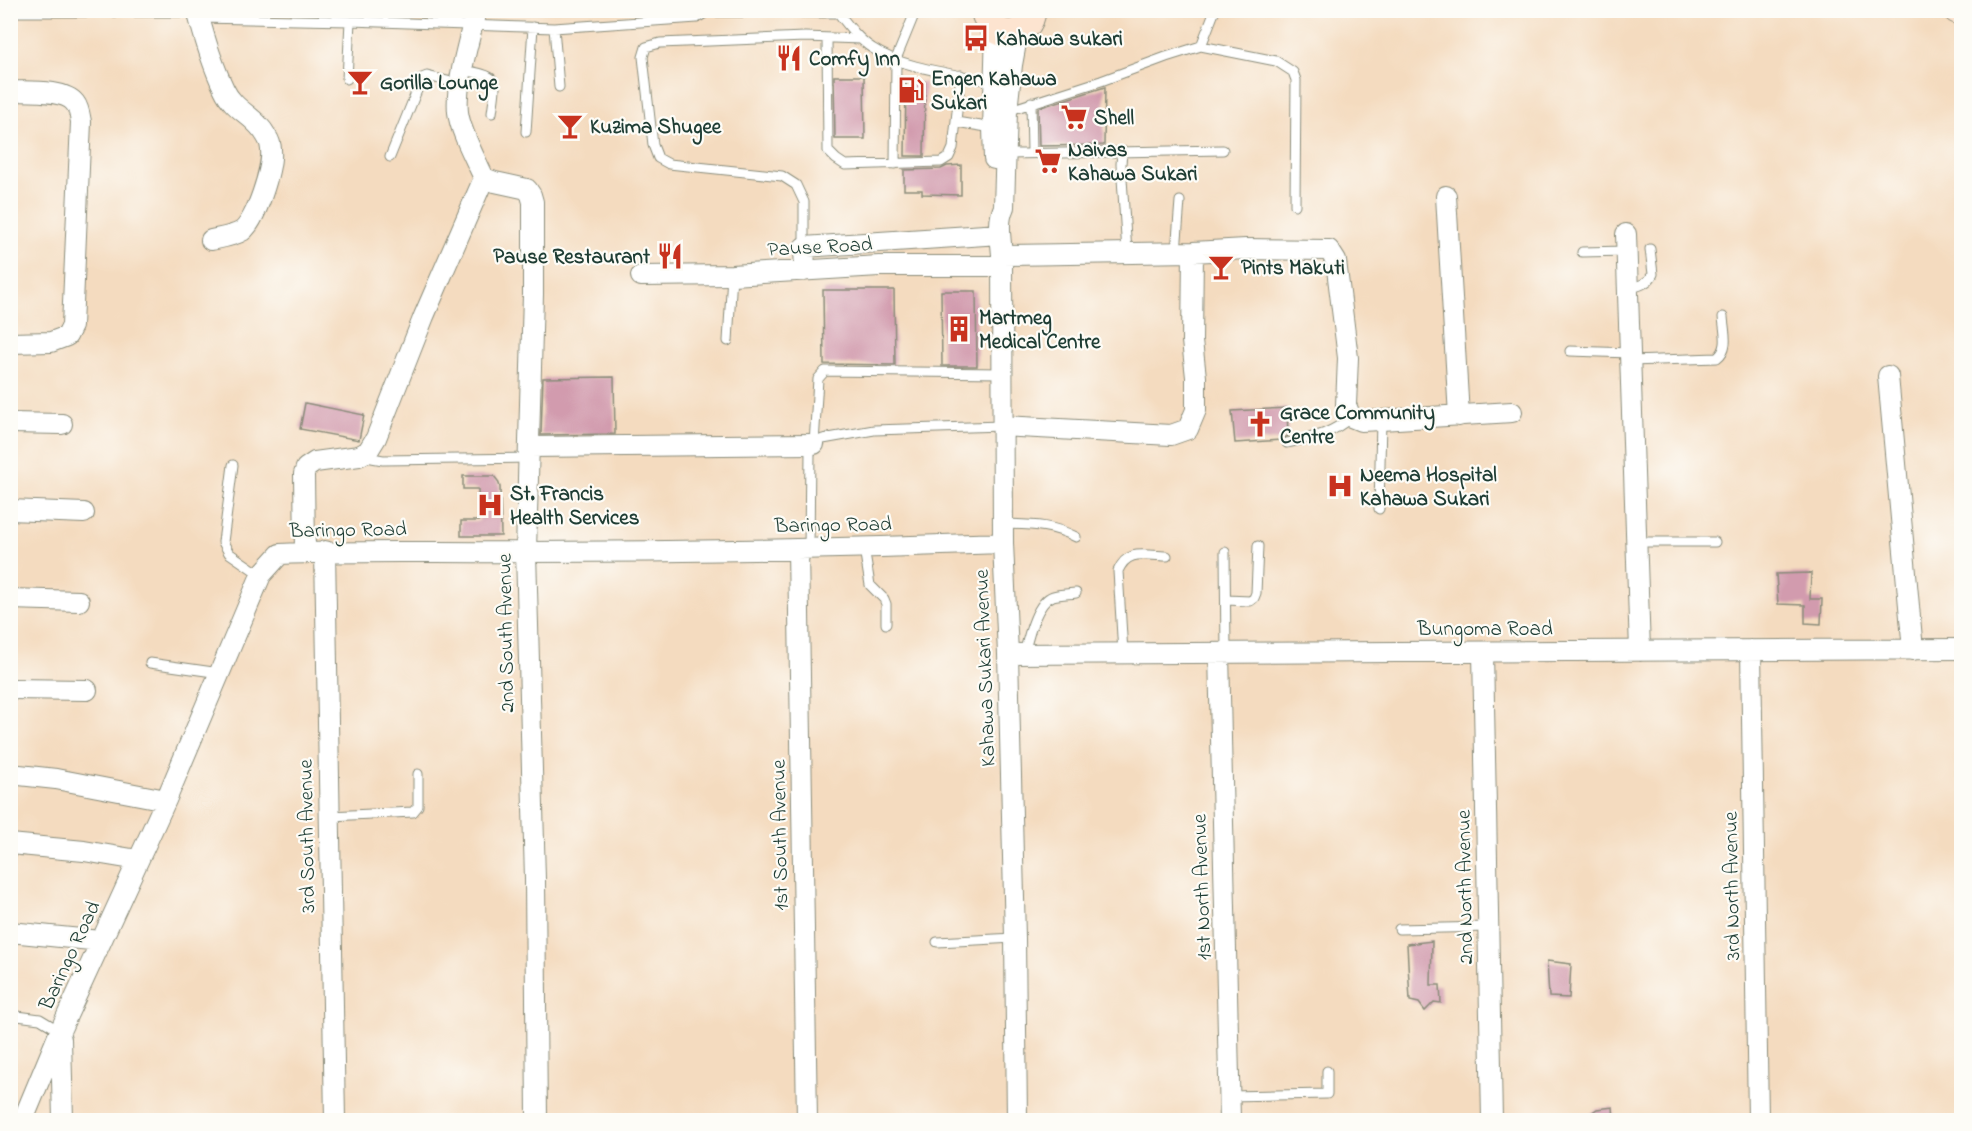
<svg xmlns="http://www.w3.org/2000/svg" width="1972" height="1131" viewBox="0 0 1972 1131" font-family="'Indie Flower',sans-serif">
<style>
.building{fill:#d29bae}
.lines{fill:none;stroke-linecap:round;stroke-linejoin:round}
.service-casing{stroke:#8a8c7a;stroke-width:11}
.minor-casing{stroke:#8a8c7a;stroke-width:22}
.secondary-casing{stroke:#8a8c7a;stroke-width:29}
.service{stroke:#fff;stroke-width:9}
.minor{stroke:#fff;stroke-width:20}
.secondary{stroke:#fde4d0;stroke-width:27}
.labels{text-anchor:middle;stroke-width:4.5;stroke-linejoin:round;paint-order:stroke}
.poi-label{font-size:21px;font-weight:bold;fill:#1f3d34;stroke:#fdfcf7;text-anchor:start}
.street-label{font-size:21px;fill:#1f3d34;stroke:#fdfcf7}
</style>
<rect width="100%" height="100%" fill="#fdfcf7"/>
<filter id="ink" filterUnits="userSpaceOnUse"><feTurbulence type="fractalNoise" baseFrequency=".0167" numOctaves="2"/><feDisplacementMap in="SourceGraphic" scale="12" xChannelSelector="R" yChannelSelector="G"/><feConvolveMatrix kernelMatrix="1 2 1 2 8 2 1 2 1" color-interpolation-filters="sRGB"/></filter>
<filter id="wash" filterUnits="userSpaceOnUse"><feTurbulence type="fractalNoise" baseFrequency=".008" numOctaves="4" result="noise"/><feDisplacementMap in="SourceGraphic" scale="24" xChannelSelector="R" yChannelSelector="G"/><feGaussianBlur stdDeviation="1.35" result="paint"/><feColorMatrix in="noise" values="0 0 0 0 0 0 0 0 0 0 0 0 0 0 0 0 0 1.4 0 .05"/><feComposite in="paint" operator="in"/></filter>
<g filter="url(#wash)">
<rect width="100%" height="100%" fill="#f4dbbf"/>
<g id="blocks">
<path class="building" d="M834,76H864L865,139H835Z
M906,82H925L924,156H905Z
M1105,87L1104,145L1039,146L1038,108Z
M961,165V195L922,194V190H904V170L941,169L947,166Z
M823,290H894L895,365L824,364Z
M941,291H976L977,366H942Z
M614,377L615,434L541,435L543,378Z
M305,403L364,415L359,440L300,429Z
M1287,408L1288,436L1281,440L1235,443L1232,411Z
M463,476H494L498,481L500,487L501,536H461V521H479L478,489H463Z
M1811,573L1810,599H1822L1821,624L1805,623V605L1778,604L1776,574Z
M1432,941L1431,985H1440L1441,1003L1434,1002L1425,1011L1419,1003L1410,1001L1407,944Z
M1547,961L1571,964L1569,998L1549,997Z
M1613,1107L1614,1120H1581L1597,1109Z"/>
</g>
</g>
<g filter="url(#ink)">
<use href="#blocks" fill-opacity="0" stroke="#8a8c7a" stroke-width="1.5"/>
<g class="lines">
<g class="service-casing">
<path id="service" d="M836,10C847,24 858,39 872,48C903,69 957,74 994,82
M10,12H197
M709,12L838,13
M199,18L350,21L554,28L697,18L710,10
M554,28L559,87
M827,38L828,151L836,159L845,165L941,162L949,157L953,148L961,75
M1201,46L1276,61L1293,72L1296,80L1295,205
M463,70C500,77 497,77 492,113
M347,79L350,21
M1031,102L1032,153
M1007,111L1101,81L1166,57L1201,46L1215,10
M956,122L993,128
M526,132L533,27
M1122,152L1121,164L1127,252
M1006,154L1223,150
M390,157L422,78L427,76L460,84
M895,164L896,59L916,10
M804,247V202L796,185L782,176L669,164L658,158L653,145L643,57L646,47L660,43L805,37L861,39
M1176,252L1180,201
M1582,252L1627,251
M1628,289C1638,286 1648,284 1653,274L1650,249
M728,341L732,275
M1570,351L1630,353
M1631,361L1717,358C1730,348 1724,332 1723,317
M1287,443C1314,437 1330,435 1351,417
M814,444L818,379L825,371L1002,373
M361,456L383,460L529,458
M233,465L223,542L229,553L261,575
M1379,509L1381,420
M1003,524C1031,525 1050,524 1076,537
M1637,542H1715
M864,548L870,585L884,599L886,604V624
M809,550L810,452L814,444L823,439L874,430L1002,426
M1225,552L1226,653
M1226,600L1250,601L1254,598L1256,593L1258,546
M1123,653L1118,571C1128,548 1145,556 1167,556
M1024,654C1028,638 1036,602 1053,596C1060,594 1069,594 1076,593
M150,663L220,673
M330,816L413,812L418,806V774
M1399,929L1488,927
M937,942L1015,938
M10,1015L40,1019L60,1031
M1230,1096L1327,1094V1071"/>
</g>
<g class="minor-casing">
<path id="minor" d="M197,10C204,37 212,64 224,89C234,111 256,116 267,137C269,140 271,146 271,150C273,167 256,221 242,231C234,236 220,238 211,240
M10,91C28,92 64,89 75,103C79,108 80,116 81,122L72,326L67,336L51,342L10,343
M994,159L993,128L996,31
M484,178L495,182L527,189L531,195L533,202V294L526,552L535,879L537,1120
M1446,196L1459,416
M1626,234L1640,651
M1002,255L1193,252L1246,249L1329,250L1336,261L1348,358L1346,405L1351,417L1361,421L1381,420L1512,412
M805,271L804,247L1000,234
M641,276L732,275L879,266H1001
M1888,376L1913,650
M10,423L62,424
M1002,426L1171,435L1188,429L1196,410V377L1192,341L1193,252
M529,447L814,444
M10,510L84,513
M798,549L807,1120
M325,551L335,1120
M305,553L304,474L306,468L315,462L359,456L368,451L376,438L424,316L484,178C476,160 460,131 458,112C455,84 470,39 476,10
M10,599L79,601
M1751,650L1758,1120
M1483,652L1492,1120
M1219,653L1230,1120
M1008,654L1962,649
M10,689L87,690
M10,774L56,779L166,800
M10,844L84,851L138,860
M10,932L101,941
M61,1039L63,1120
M23,1120L60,1031L166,800L261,575L280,554C362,550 444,553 526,552C685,552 844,549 1003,543
M1017,1120L1015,938L1008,654L1003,543L1002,255C1001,240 997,221 1004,207L1007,111L1012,65L1018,32"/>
</g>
<g class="secondary-casing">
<path id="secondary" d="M984,10C992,44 1031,38 1032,10
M1957,10L1962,11"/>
</g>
<use href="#service" class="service"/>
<use href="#minor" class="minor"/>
<use href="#secondary" class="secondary"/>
</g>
</g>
<defs>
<g id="bus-bare" transform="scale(2.07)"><path d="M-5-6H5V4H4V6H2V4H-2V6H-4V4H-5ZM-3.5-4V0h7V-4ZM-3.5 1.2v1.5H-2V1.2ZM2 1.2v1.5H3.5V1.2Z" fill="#c8321e" stroke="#fdfcf7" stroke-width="2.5" paint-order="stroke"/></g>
<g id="restaurant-bare" transform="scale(2.07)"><path d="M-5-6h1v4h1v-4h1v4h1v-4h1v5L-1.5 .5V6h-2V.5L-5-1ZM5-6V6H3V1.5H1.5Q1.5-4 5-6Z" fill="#c8321e" stroke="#fdfcf7" stroke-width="2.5" paint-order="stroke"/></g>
<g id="bar-bare" transform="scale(2.07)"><path d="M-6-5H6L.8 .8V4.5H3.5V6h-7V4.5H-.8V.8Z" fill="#c8321e" stroke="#fdfcf7" stroke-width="2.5" paint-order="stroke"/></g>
<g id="fuel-bare" transform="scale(2.07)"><path d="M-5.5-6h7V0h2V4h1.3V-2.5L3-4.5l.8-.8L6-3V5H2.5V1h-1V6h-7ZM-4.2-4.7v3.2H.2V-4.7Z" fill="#c8321e" stroke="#fdfcf7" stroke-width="2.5" paint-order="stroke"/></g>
<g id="supermarket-bare" transform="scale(2.07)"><path d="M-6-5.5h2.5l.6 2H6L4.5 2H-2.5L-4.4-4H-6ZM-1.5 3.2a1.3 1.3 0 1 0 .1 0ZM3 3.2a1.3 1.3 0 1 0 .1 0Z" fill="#c8321e" stroke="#fdfcf7" stroke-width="2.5" paint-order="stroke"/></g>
<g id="building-bare" transform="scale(2.07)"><path d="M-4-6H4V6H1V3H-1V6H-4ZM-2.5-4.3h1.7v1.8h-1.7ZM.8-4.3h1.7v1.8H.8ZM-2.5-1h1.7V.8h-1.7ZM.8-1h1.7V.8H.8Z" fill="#c8321e" stroke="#fdfcf7" stroke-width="2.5" paint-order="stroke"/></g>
<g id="church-bare" transform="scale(2.07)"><path d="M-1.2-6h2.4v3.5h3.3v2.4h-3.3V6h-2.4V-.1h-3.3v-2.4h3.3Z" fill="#c8321e" stroke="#fdfcf7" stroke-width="2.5" paint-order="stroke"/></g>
<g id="hospital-bare" transform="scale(2.07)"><path d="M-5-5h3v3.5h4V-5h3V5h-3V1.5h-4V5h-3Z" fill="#c8321e" stroke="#fdfcf7" stroke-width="2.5" paint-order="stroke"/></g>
</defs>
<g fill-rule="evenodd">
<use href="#bus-bare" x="976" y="38"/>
<use href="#restaurant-bare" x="789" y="58"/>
<use href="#bar-bare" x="360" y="82"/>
<use href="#fuel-bare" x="911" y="90"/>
<use href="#supermarket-bare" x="1074" y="117"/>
<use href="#bar-bare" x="570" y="126"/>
<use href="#supermarket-bare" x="1048" y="161"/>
<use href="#restaurant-bare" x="670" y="256"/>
<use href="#bar-bare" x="1221" y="267"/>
<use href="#building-bare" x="959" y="329"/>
<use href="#church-bare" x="1260" y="424"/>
<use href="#hospital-bare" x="1340" y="486"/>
<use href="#hospital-bare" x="490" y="505"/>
</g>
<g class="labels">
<g class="poi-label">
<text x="996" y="45">Kahawa sukari</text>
<text x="809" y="65">Comfy Inn</text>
<text x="931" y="85">Engen Kahawa<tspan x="931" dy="24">Sukari</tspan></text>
<text x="380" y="89">Gorilla Lounge</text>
<text x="1094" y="124">Shell</text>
<text x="590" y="133">Kuzima Shugee</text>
<text x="1068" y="156">Naivas<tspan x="1068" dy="24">Kahawa Sukari</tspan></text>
<text x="650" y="263" text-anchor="end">Pause Restaurant</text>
<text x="1241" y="274">Pints Makuti</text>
<text x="979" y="324">Martmeg<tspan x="979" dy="24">Medical Centre</tspan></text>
<text x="1280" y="419">Grace Community<tspan x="1280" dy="24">Centre</tspan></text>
<text x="1360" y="481">Neema Hospital<tspan x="1360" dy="24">Kahawa Sukari</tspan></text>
<text x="510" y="500">St. Francis<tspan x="510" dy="24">Health Services</tspan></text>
</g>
<g class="street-label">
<text transform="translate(820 246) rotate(-3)" y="7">Pause Road</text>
<text transform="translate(833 524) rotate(-1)" y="7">Baringo Road</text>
<text transform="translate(348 529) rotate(-1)" y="7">Baringo Road</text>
<text x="1485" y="635">Bungoma Road</text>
<text transform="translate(505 633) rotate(-91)" y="7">2nd South Avenue</text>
<text transform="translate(984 668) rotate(-92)" y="7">Kahawa Sukari Avenue</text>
<text transform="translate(779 835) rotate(-91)" y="7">1st South Avenue</text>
<text transform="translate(306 836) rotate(-91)" y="7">3rd South Avenue</text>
<text transform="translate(1731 886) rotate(-91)" y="7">3rd North Avenue</text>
<text transform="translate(1201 887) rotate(-92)" y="7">1st North Avenue</text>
<text transform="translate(1464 887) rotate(-91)" y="7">2nd North Avenue</text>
<text transform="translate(69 955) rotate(-65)" y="7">Baringo Road</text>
</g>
</g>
<rect width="1972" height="1131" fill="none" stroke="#fdfcf7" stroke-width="36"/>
</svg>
